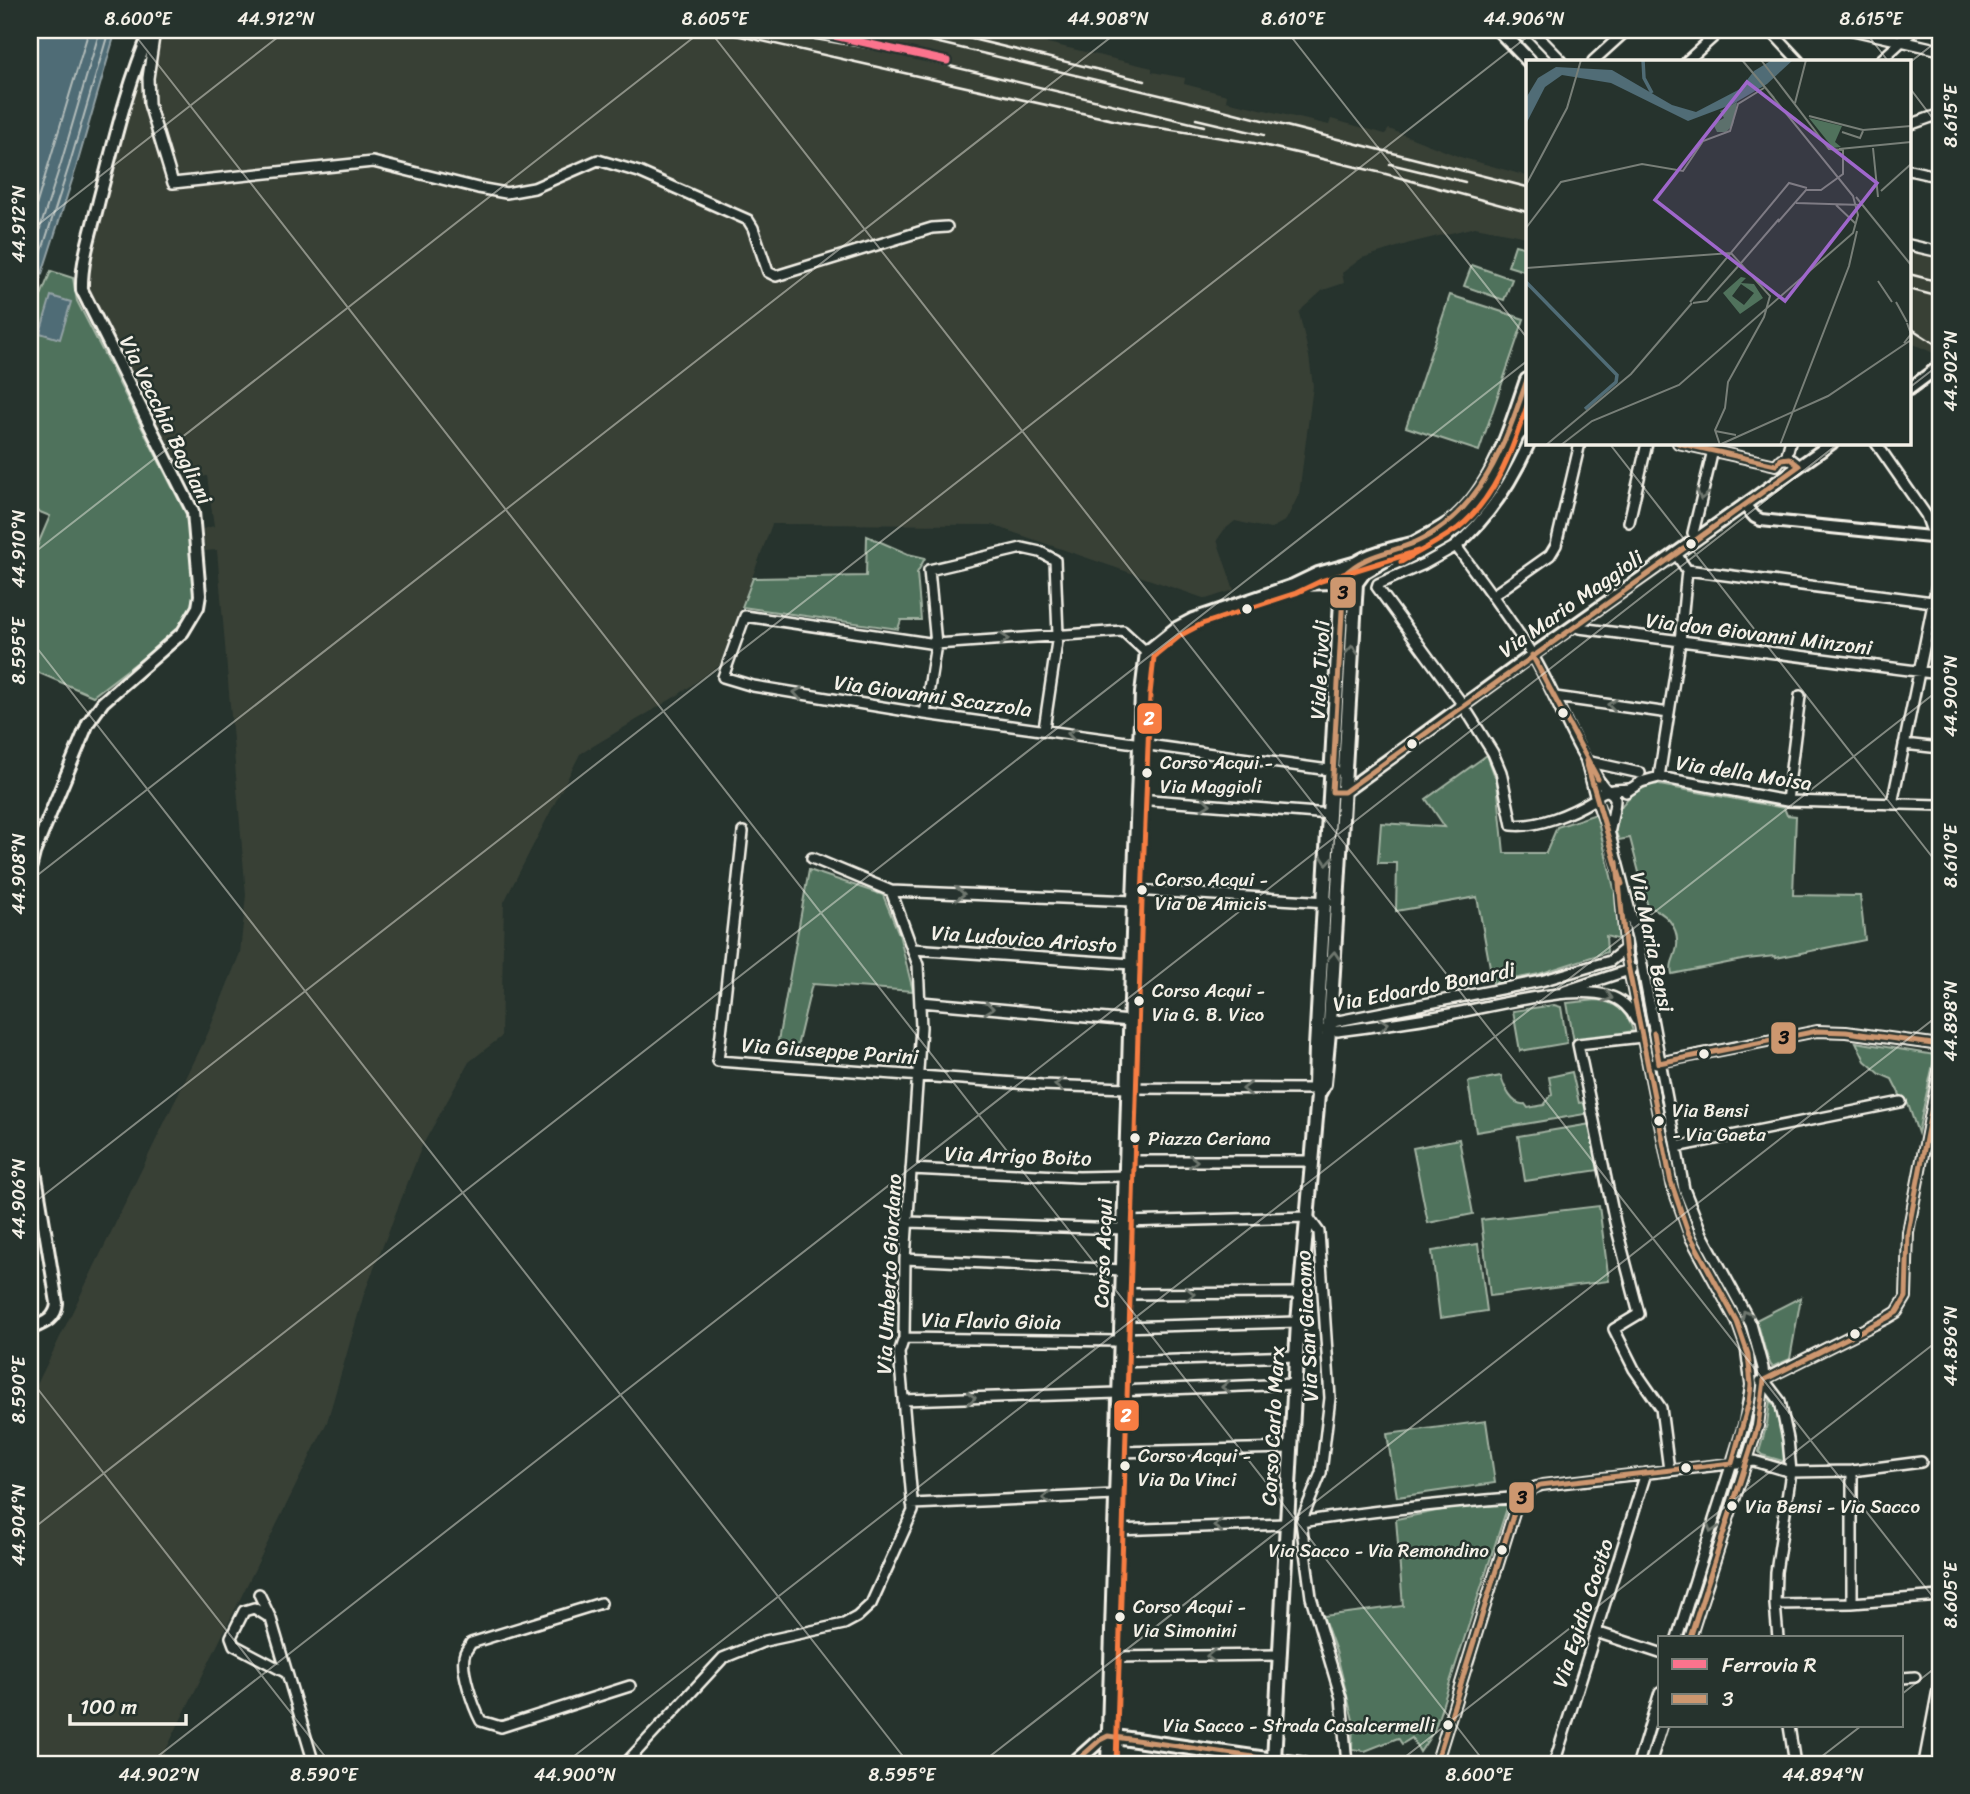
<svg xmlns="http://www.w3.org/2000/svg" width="1970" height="1794" viewBox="0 0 1970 1794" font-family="Sriracha,sans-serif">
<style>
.built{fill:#384036}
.green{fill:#50725c;stroke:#a2b2a2;stroke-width:2}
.water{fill:#506c76;stroke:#92a1a4;stroke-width:2}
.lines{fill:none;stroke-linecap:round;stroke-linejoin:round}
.shore{stroke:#b2bcba;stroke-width:2}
.minor-casing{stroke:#f4f1e8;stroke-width:14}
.tertiary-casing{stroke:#f4f1e8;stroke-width:16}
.secondary-casing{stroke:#f4f1e8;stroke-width:18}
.minor{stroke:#26332d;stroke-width:9}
.tertiary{stroke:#26332d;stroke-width:10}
.secondary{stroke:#26332d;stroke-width:12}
.rail{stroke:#f4f1e8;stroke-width:2.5}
.bus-1-casing{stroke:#26332d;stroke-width:10}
.bus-2-casing{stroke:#26332d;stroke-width:10}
.bus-1{stroke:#cd976f;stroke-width:5}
.bus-2{stroke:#f77d43;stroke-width:5}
.rail-1-casing{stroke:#26332d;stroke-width:12}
.rail-1{stroke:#fc738d;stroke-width:7}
.oneway{stroke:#6e766e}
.ticks{fill:none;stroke:#f4f1e8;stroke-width:2;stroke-opacity:0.45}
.bus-dot{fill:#f4f1e8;stroke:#26332d;stroke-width:2.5}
.labels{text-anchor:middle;stroke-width:5;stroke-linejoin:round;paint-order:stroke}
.bus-label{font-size:19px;fill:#f4f1e8;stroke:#26332d;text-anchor:start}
.street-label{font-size:21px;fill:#f4f1e8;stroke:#26332d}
.inset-river{fill:none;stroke:#506c76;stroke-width:3.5}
.inset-road{fill:none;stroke:#787f78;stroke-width:2}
.view{fill:#9f67cb;fill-opacity:0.15;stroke:#9f67cb;stroke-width:3.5}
.inset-edge{fill:none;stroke:#f4f1e8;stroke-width:3.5}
.line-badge{stroke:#26332d;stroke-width:2.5}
.badge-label{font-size:19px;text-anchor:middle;font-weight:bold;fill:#fff}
.pale-badge-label{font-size:19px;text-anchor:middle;font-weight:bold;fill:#111}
.neatline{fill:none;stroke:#f4f1e8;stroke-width:2.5}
.ticks-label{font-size:18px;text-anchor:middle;fill:#f4f1e8}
</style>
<rect width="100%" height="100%" fill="#26332d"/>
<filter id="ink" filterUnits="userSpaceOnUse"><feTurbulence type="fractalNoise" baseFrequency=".0143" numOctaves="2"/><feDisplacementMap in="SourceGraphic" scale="14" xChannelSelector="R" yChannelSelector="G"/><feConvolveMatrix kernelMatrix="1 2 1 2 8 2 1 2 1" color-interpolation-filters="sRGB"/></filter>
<g filter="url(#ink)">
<path class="built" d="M161,30H993L1152,68V72L1185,78L1184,84L1227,95L1226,101L1329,125L1331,119L1385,134L1389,129L1460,157L1527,176V237L1475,227L1410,243L1362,258L1342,273L1344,283L1323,290L1304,307L1299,313L1309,356L1313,386L1299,494L1286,520L1270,529L1235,521L1224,530L1217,540L1234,590L1206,599L992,525L772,524L719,666L678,695L580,754L504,902L501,1037L469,1062L422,1146L364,1294L327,1422L159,1764H30V1399L208,1033L240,953L246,895L217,550L205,551L203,529L214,526L207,476L187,480L91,294L88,280L123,124L150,42L158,41Z
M1909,247L1940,255V356L1909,342Z"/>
<path class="green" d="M1515,245L1527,248V272L1508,266Z
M1472,265L1512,279L1504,300L1464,286Z
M51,271L73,278L77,301L186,514L195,586L191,607L185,620L173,635L93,696L30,669V563L50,516L30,508V323Z
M1450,295L1524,319L1479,451L1406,427Z
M867,536L908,554L925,558L917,573L921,620H901L898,629L742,607L753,578L866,576Z
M1487,755L1497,782L1504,853H1546L1557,827L1596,814L1616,897L1620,940L1606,936L1607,952L1539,974L1493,983L1477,897L1396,911L1397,863H1378L1381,823L1445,827L1426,799Z
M1654,784L1784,808L1787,815L1796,816L1793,895L1860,896L1865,940L1776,958L1775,956L1747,959L1672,974C1669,962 1676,957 1677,946C1679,926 1665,912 1648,907L1630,838L1619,840C1606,813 1630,791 1654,784Z
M809,870L883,895L899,934L913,991L812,984L795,1055L776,1052Z
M1597,1000C1616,1002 1628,1013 1633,1031L1574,1042L1567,1003Z
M1554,1005L1561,1007L1567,1043L1520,1051L1513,1011Z
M1856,1042L1935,1055L1918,1133L1908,1104L1901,1097L1892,1079L1880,1074L1865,1061Z
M1572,1072L1579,1103L1589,1101L1591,1113L1476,1132L1468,1082L1501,1076C1504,1087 1512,1106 1525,1104L1528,1108L1544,1105L1552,1094L1549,1077Z
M1591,1124L1599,1170L1525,1181L1518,1136Z
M1459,1139L1473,1214L1428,1223L1413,1148Z
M1599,1206L1609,1281L1490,1296L1481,1220Z
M1478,1244L1487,1311L1440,1318L1432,1251Z
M1801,1297L1790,1359L1772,1367C1765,1357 1762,1333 1756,1320Z
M1770,1400L1781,1413L1786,1462L1762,1455L1759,1452L1767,1424Z
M1486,1421L1495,1483L1397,1497L1387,1434Z
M1508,1505L1434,1731L1420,1752L1412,1738L1402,1744L1398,1738L1365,1751L1352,1749L1353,1720L1336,1651L1323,1616L1403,1606L1396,1519L1462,1506Z"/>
<path class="water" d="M30,30H116L76,168L30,311Z
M51,296L71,302L60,339L40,333Z"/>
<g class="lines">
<path class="shore" d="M30,226L89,30
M30,260L61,163L100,30
M30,288L69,166L109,30"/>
<g class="minor-casing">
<path id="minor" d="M155,30L148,78L149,104L173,183L373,162L478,188L506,193L534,188L598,160L639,172L748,220L753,228L768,272L776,276L932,228L947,227
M1532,30L1562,61
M1770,30L1799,61
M1853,30L1940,50
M1593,61L1627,30
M1687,61L1721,30
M1880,61L1914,30
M1909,125L1940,114
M1909,170L1940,177
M1909,245L1940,252
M1678,443L1776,465
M1876,443L1926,515L1934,537
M1786,458L1790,443
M1776,465L1781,459L1789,458L1799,466
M1629,522L1647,443
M1697,538L1693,533L1713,450
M1676,554L1687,570L1940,603
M1492,596L1550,555L1556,545L1580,443
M1576,624L1579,628L1940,674
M1146,652L1123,631L936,644L745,616L723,677L753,686L925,714L1336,771
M1555,697L1669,713
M925,714L936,644L929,570L1022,548L1040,552L1055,560L1058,635L1044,729
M1904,744L1940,748
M1586,761L1597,803L1609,831L1637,938L1684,1189L1702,1234L1751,1324L1763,1368L1764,1380L1758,1426L1690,1638
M1586,761L1640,773
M1659,777L1680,642L1687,570
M1626,792L1641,782L1659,777L1787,801L1940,805
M1138,799L1330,814
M1787,801L1800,696
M1892,804L1940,570
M1610,829C1611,824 1616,802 1615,798C1613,793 1611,793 1608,791C1599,783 1592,770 1586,760C1566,727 1553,689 1533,656C1510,618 1482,582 1456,546L1424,564L1378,584L1377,587L1463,705L1493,753L1501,772L1512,825C1537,828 1572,813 1593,800C1596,798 1598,795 1601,793C1607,789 1622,790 1629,789
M743,832L718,1061L1042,1085L1127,1088L1316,1089
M1134,890L1328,902
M891,891L1133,901
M1621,895L1626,955L1673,1188L1691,1238L1737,1322L1746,1347L1751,1385L1745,1421L1677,1638
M913,949L1132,964
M1565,991L1632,969
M921,1002L1130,1021
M1328,1023L1541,981L1610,961L1626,948
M1325,1030L1338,1031C1375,1026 1413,1021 1450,1014C1490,1007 1572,984 1609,996C1621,999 1631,1009 1636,1020
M1642,1037L1578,1044L1615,1222L1639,1314L1614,1329L1634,1369L1661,1408L1669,1470
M1656,1063L1817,1031L1846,1032L1940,1045
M1676,1147L1901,1102
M1125,1161H1313
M911,1169L1079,1177L1125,1176
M908,1222L1124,1229
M1124,1222L1308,1217L1319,1232L1330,1398L1321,1473L1301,1522L1311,1597L1341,1698L1347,1764
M905,1259L1123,1270
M1122,1294L1301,1293
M1120,1327L1298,1322
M904,1338L1120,1341
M1119,1362L1296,1356
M1764,1380L1780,1401L1788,1439L1791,1472L1776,1572L1775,1604L1778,1638
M1761,1381L1887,1318L1897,1312L1906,1297L1908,1232L1940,1066
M1118,1391L1294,1384
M903,1400L1118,1393
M1117,1452L1291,1448
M912,1504L1115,1495
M1301,1522C1375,1510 1448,1503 1522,1497
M1115,1530L1286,1524
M259,1594L271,1619L314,1764
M601,1603L471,1643C469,1647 466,1650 465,1653C459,1667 474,1708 481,1721L501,1727L630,1686
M1852,1603V1471
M1775,1604L1852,1603L1940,1596
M270,1618L254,1608L244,1611L231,1637L234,1645L287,1673
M1596,1632L1660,1653
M1111,1657L1279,1655
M1902,1678L1915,1677
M1789,1726L1795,1764
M625,1764L723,1658L765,1641L844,1624L857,1617L871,1604L913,1511L899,1353L904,1338L905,1259L921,1027L918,965L891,891L812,858
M1436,1764L1516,1506C1522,1495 1530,1488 1542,1485L1754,1461L1791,1472L1852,1471L1921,1462
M1554,1764L1646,1473
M1638,1764L1660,1692
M1650,1764L1662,1726"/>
</g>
<g class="tertiary-casing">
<path id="tertiary" d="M1909,389L1940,366
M1744,505L1755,517L1761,520L1940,538
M1456,546C1489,517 1511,484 1529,443
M1299,584L1333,583L1349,580
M1338,792H1344L1532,655L1832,443
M30,869L34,853L88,723L103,702L183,632L198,607L200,595L193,512L82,290C81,260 92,230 99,200C114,143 127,85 151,30
M30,1140L57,1303C56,1319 44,1323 30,1329
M1107,1764L1133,901L1141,693L1146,652L1176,628L1193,619L1293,585L1318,573L1357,562"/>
</g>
<g class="secondary-casing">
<path id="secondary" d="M1499,30L1529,61
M1408,547C1424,537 1440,531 1455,519C1495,485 1510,428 1527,380
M1318,1095L1324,1084L1330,1022L1356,583L1364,572L1386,559
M1274,1760L1298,1322L1318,1095L1315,1086L1316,1047L1342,582C1349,555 1392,550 1415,543
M1073,1764L1100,1740L1108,1736L1302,1764"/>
</g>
<use href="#minor" class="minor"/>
<use href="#tertiary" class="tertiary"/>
<use href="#secondary" class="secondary"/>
<path class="rail" d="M713,30L1122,122L1254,143L1382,173L1527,212
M762,30L886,51L1204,126
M884,30L1215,108L1527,187
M935,30L1145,81
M1196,119L1264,135
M1390,164L1465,182
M1909,274L1940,282
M1909,289L1940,297
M1909,327L1940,347
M1918,1764L1940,1648"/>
<g class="bus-1-casing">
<path id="bus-1" d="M1527,380C1505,444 1482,512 1416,542C1391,553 1364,554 1344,575L1332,792H1344L1799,466L1789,458L1781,459L1776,465L1678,443
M1532,655L1598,779
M1586,761L1622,884
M1654,1033L1659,1063L1817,1031L1846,1032L1940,1045
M1690,1638L1758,1426L1764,1380L1887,1318L1897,1312L1906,1297L1908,1232L1940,1066
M1073,1764L1100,1740L1108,1736L1302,1764
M1436,1764L1515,1509L1522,1497L1540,1485L1732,1463L1749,1402L1751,1385L1748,1354L1737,1322L1688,1232L1671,1182L1626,955L1617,862"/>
</g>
<g class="bus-2-casing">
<path id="bus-2" d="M1401,562C1420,551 1440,541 1458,528C1496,498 1512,450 1527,406
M1116,1764L1142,901L1150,694L1154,657L1181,635L1202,624L1296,593L1321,581L1418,551"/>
</g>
<use href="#bus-1" class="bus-1"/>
<use href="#bus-2" class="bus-2"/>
<g class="rail-1-casing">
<path id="rail-1" d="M807,30L947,61"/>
</g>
<use href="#rail-1" class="rail-1"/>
</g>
<defs><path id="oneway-chevron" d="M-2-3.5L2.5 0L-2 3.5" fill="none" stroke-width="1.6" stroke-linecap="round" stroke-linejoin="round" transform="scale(1.75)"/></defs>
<g class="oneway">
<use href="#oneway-chevron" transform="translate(1702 495) rotate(103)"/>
<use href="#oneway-chevron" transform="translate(1004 639) rotate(-4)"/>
<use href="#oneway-chevron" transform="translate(1352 650) rotate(-86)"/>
<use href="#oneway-chevron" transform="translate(798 693) rotate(-171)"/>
<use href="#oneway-chevron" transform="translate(1612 705) rotate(-172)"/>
<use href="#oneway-chevron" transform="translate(1072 734) rotate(-171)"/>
<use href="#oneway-chevron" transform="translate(1206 804) rotate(5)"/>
<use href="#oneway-chevron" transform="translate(1327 860) rotate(94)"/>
<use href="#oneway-chevron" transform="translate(960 894) rotate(2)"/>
<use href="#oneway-chevron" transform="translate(1334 956) rotate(-86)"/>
<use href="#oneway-chevron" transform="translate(1608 997) rotate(18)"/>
<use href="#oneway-chevron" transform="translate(989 1008) rotate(5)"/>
<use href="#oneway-chevron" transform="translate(1384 1024) rotate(-9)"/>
<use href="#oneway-chevron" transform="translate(1059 1085) rotate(-178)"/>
<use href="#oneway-chevron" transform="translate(1247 1089) rotate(-180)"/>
<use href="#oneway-chevron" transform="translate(1193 1161)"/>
<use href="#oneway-chevron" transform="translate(1190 1294)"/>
<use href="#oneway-chevron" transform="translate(1746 1315) rotate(-118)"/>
<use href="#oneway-chevron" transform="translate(1226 1387) rotate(178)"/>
<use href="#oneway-chevron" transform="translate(971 1398) rotate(-2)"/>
<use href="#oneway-chevron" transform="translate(1047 1498) rotate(177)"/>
<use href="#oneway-chevron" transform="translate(1218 1526) rotate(178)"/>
<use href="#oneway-chevron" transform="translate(1712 1528) rotate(107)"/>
<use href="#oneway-chevron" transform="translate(1211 1656) rotate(179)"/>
</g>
</g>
<path class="ticks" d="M131,30L1486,1764M709,30L1940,1606M1286,30L1527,338M1864,30L1888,61M1909,63L1940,39M1909,87L1940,128M30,231L287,30M1909,388L1940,364M1609,443L1940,867M30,556L703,30M30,639L909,1764M30,881L1120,30M30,1206L1536,30M30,1379L331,1764M30,1531L1527,361M1902,1694L1940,1664M148,1764L1839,443M564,1764L1940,689M980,1764L1940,1014M1396,1764L1940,1339M1812,1764L1861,1726"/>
<g class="bus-dot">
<circle cx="1691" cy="544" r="6"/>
<circle cx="1247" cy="609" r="6"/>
<circle cx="1563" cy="713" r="6"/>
<circle cx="1412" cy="744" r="6"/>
<circle cx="1147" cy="773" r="6"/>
<circle cx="1142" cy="890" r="6"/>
<circle cx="1139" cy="1001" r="6"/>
<circle cx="1704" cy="1054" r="6"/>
<circle cx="1659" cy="1121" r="6"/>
<circle cx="1135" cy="1138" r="6"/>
<circle cx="1855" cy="1334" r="6"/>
<circle cx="1125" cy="1466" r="6"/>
<circle cx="1686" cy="1468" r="6"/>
<circle cx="1732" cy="1506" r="6"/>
<circle cx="1502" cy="1550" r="6"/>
<circle cx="1120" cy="1617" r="6"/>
<circle cx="1448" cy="1725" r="6"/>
</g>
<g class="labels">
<g class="bus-label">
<text x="1160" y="769">Corso Acqui -<tspan x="1160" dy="24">Via Maggioli</tspan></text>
<text x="1155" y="886">Corso Acqui -<tspan x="1155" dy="24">Via De Amicis</tspan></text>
<text x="1152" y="997">Corso Acqui -<tspan x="1152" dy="24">Via G. B. Vico</tspan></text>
<text x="1672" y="1117">Via Bensi<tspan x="1672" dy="24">- Via Gaeta</tspan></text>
<text x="1148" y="1145">Piazza Ceriana</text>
<text x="1138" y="1462">Corso Acqui -<tspan x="1138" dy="24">Via Da Vinci</tspan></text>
<text x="1745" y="1513">Via Bensi - Via Sacco</text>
<text x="1489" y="1557" text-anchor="end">Via Sacco - Via Remondino</text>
<text x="1133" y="1613">Corso Acqui -<tspan x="1133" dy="24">Via Simonini</tspan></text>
<text x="1435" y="1732" text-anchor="end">Via Sacco - Strada Casalcermelli</text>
</g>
<g class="street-label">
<text transform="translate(166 420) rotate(64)" y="7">Via Vecchia Bagliani</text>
<text transform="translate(1571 604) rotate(-35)" y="7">Via Mario Maggioli</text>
<text transform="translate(1759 634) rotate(7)" y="7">Via don Giovanni Minzoni</text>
<text transform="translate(1320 670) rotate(-87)" y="7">Viale Tivoli</text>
<text transform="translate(933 696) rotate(8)" y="7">Via Giovanni Scazzola</text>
<text transform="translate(1744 773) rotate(9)" y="7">Via della Moisa</text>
<text transform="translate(1024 939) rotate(4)" y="7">Via Ludovico Ariosto</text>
<text transform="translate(1652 942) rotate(78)" y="7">Via Maria Bensi</text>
<text transform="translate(1424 987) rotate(-11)" y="7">Via Edoardo Bonardi</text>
<text transform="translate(830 1051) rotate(4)" y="7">Via Giuseppe Parini</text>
<text transform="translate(1018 1156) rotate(2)" y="7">Via Arrigo Boito</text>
<text transform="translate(1103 1253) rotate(-88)" y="7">Corso Acqui</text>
<text transform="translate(889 1274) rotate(-87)" y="7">Via Umberto Giordano</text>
<text transform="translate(991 1321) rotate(1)" y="7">Via Flavio Gioia</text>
<text transform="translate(1307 1326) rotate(-93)" y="7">Via San Giacomo</text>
<text transform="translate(1273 1426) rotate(-87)" y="7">Corso Carlo Marx</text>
<text transform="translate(1583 1613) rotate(-72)" y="7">Via Egidio Cocito</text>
</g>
</g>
<g transform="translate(1526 60)">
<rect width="385" height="385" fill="#26332d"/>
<path d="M211,42L207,65L200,72H191L187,64L198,58L194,51ZM283,58L316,66L309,82L315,87L307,88ZM215,217L220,218L215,223L228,224L237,238L214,254L197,233ZM215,224L228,233L218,245L206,236Z" fill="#50725c" fill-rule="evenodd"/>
<path d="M246,0H267L241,24L207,44L162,61L85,23L36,15L19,27L0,64V38L12,18L30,7L86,10L146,45L170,52L214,29L228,11Z" fill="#506c76"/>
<path class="inset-river" d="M117,0L118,18L126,33M0,222L91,315L90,322L59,349"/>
<path class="inset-road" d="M216,0L248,38M235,0L303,89L317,90M269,43L280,0M283,56L337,70L385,66M316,72L334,78L337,71M347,88L352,137M313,89L385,82M0,125L41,48L55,0M355,131L385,104M330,137L385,205M270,143L336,145M310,145L330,164M252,162L280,130H295L317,114V89M0,168L35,122L116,104L157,111L177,81L204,71L212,44L238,28M215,203L253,159M0,208L205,193L244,236L238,257L202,322L199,348L189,370L194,385M352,221L366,242M164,242L263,123L281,128M370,242L381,262M167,243L181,241L215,203M378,283L385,274L381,263M189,371L210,375M20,385L105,314L166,243M35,385L66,361L153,325L327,173L332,155L327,136L242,31M193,385L302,336L385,280M254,385L323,206L331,171"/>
<path class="view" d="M221,22L351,123L259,241L129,140Z"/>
<rect width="385" height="385" class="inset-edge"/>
</g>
<g class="line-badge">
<rect x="1329" y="576" width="28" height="33" rx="7" fill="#cd976f"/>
<rect x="1136" y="702" width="27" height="33" rx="7" fill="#f77d43"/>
<rect x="1770" y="1021" width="27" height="34" rx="7" fill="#cd976f"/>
<rect x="1113" y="1399" width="27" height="33" rx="7" fill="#f77d43"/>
<rect x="1508" y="1481" width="27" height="33" rx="7" fill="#cd976f"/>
</g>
<g class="badge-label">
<text x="1149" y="725">2</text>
<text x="1126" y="1422">2</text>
</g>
<g class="pale-badge-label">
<text x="1343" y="599">3</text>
<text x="1784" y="1044">3</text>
<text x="1522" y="1504">3</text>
</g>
<rect width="1970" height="1794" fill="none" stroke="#26332d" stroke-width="77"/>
<rect x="1658" y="1636" width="245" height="91" fill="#26332d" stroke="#787f78" stroke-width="2"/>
<rect x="1672" y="1659" width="35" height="10" fill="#fc738d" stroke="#787f78" stroke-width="2"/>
<text x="1722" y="1672" font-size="21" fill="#f4f1e8">Ferrovia R</text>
<rect x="1672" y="1694" width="35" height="10" fill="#cd976f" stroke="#787f78" stroke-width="2"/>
<text x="1722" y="1706" font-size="21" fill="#f4f1e8">3</text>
<path d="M70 1714v10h116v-10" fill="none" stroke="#f4f1e8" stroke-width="3.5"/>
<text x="80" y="1714" font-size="21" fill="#f4f1e8" stroke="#26332d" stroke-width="5" paint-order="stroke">100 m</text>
<rect x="38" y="38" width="1894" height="1718" class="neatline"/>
<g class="ticks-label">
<text x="138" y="25">8.600°E</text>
<text x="276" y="25">44.912°N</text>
<text x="715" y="25">8.605°E</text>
<text x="1108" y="25">44.908°N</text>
<text x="1293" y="25">8.610°E</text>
<text x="1524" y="25">44.906°N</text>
<text x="1871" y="25">8.615°E</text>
<text transform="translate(1951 116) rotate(-90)" y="6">8.615°E</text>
<text transform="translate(19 224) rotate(-90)" y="6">44.912°N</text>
<text transform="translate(1951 371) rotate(-90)" y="6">44.902°N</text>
<text transform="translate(19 549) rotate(-90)" y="6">44.910°N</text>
<text transform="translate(19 651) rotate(-90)" y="6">8.595°E</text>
<text transform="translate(1951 696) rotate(-90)" y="6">44.900°N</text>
<text transform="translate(1951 856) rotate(-90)" y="6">8.610°E</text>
<text transform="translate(19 874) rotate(-90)" y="6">44.908°N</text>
<text transform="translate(1951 1021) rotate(-90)" y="6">44.898°N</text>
<text transform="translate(19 1199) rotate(-90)" y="6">44.906°N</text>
<text transform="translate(1951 1346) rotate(-90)" y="6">44.896°N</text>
<text transform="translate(19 1390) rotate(-90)" y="6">8.590°E</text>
<text transform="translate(19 1525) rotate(-90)" y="6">44.904°N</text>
<text transform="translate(1951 1595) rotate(-90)" y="6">8.605°E</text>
<text x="159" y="1781">44.902°N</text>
<text x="324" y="1781">8.590°E</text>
<text x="575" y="1781">44.900°N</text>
<text x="902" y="1781">8.595°E</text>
<text x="1479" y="1781">8.600°E</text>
<text x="1823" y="1781">44.894°N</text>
</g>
</svg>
